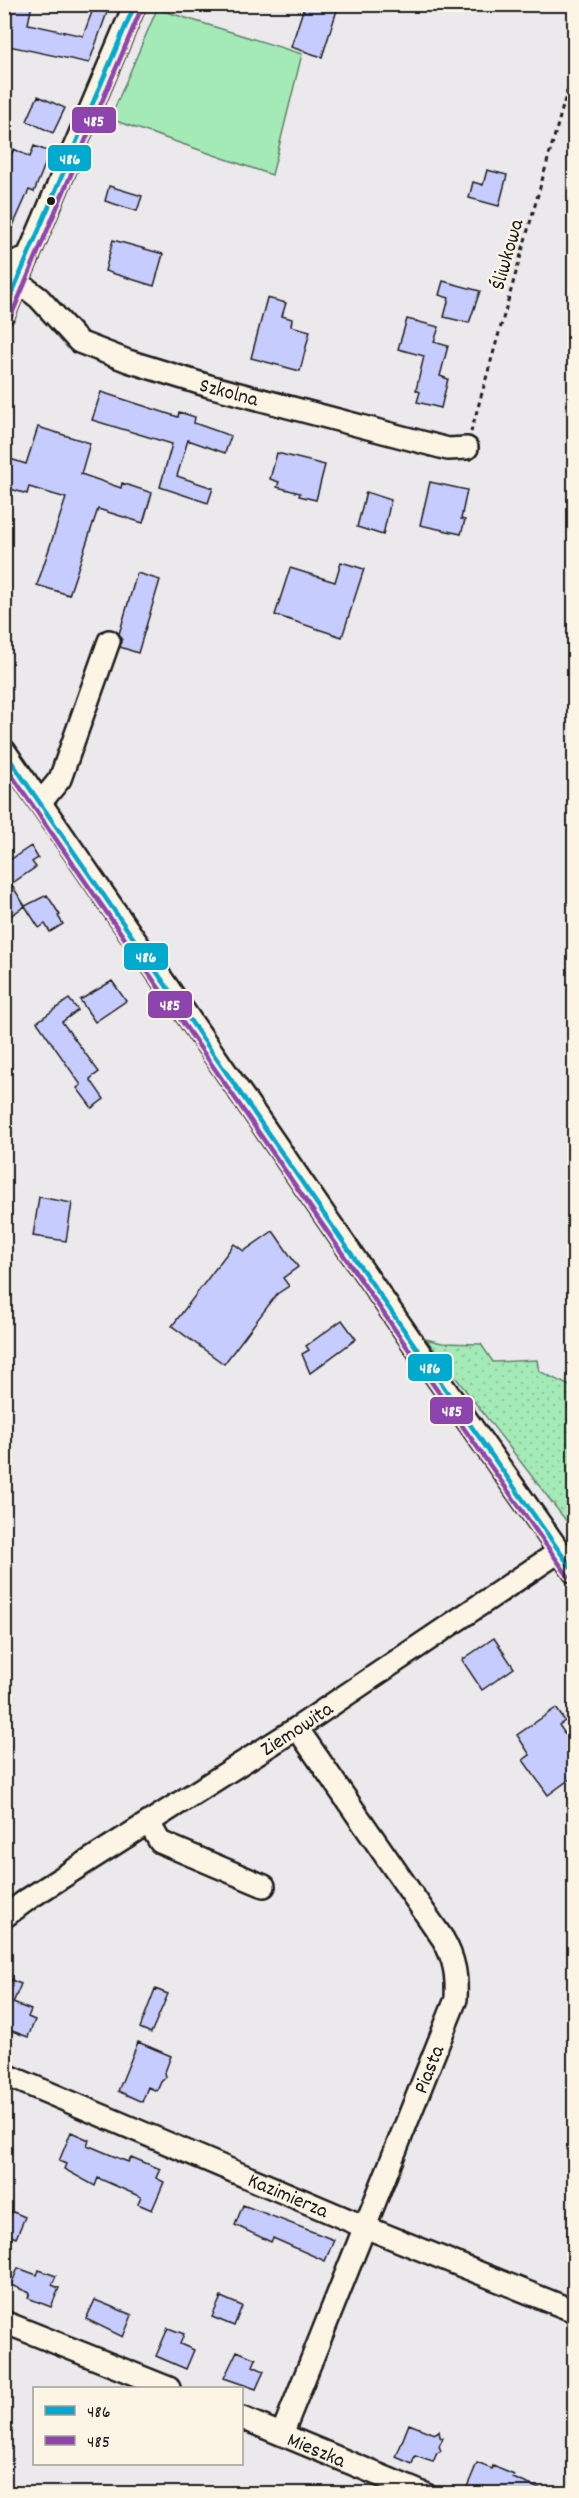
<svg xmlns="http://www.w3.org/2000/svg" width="579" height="2498" viewBox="0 0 579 2498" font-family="Dekko,sans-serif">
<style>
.grass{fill:url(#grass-dots);stroke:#60836a;stroke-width:1.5}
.park{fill:#a4eab7;stroke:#60836a;stroke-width:1.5}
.building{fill:#c6ccfe;stroke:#1c1c1c;stroke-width:1.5}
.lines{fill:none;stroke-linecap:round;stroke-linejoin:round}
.minor-casing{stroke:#1c1c1c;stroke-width:26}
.path{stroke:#1c1c1c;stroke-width:3;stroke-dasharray:4.5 4.5;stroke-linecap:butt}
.minor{stroke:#fcf5e5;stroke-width:21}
.bus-1-casing{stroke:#fcf5e5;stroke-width:9}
.bus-2-casing{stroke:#fcf5e5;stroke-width:9}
.bus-1{stroke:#00a9ce;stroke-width:4.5}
.bus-2{stroke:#8e44ad;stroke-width:4.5}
.bus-dot{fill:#1c1c1c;stroke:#fcf5e5;stroke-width:2}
.labels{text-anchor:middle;stroke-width:4.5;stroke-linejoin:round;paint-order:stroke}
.street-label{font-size:21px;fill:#1c1c1c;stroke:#fcf5e5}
.line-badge{stroke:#fcf5e5;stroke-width:2}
.badge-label{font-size:16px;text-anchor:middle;font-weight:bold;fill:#fff}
</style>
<defs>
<pattern id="grass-dots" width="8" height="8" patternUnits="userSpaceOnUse" patternTransform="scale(1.5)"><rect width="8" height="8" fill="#a4eab7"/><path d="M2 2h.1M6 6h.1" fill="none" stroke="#8dc89d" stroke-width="1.8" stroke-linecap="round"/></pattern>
</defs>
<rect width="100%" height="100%" fill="#ece9ec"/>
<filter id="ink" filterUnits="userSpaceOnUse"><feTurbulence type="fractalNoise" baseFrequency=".0167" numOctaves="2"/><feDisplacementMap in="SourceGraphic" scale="12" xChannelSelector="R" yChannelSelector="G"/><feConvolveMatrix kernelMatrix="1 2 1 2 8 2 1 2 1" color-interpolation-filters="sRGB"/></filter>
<g filter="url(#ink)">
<path class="grass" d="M426,1339L442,1343L481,1344L493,1362L537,1360L539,1371L574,1388V1516L567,1522Z"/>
<path class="park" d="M157,9L302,54L272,175L110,119Z"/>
<path class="building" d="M4,4H32L28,24L83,36L95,4H110L89,63L4,45Z
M305,4H339L322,57L291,47Z
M38,96L65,108L53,133L27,121Z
M34,146L50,152L34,192L29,190L4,246V170L14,149L30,157Z
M487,170L507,175L499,206L469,198L473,182L483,185Z
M109,186L142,196L137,211L105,201Z
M113,240L163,254L154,286L105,271Z
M443,281L480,291L469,323L444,317L449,298L439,295Z
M267,298L286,303L282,316L292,319L291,326L310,331L300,371L251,358Z
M407,319L439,327L434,342L448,346L440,376L448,379L441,408L417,402L420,392L416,390L424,356L398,349Z
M101,392L178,417L179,412L195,417L194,423L231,436L225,453L188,440L177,476L213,488L208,503L160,487L172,444L92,420Z
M38,427L90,443L81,474L121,488L122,483L152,493L143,523L98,509L69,595L37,585L66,498L29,487L27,494L4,487V457L26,464Z
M277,453L325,465L316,500L299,496L300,493L277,487L279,482L270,479Z
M430,482L467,490L461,519L465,520L461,534L420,525Z
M366,492L391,500L383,535L357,527Z
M341,562L364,569L342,637L275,615L290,568L335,582Z
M137,573L160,580L138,653L120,647L122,639L119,634Z
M31,846L38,858L32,862L36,867L11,884L25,906L4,920V864Z
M47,895L60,915L58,916L63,924L50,932L45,924L39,928L25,906Z
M112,981L126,1001L95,1022L80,1000Z
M69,999L78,1010L62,1022L99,1072L90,1079L104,1099L92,1108L77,1088L81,1085L37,1022Z
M39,1197L72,1203L66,1241L33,1236Z
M273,1231L298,1267L283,1278L289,1286L277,1294L224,1364L172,1326L234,1244L244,1251Z
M342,1320L356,1339L310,1373L302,1354L309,1350L306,1346Z
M494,1638L514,1668L482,1690L462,1660Z
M556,1708L565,1721L559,1725L574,1747V1776L548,1795L523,1760L530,1755L517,1735Z
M4,1977L21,1984L13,2003L31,2010L28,2017L35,2020L28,2037L4,2028Z
M155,1989L168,1994L151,2033L140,2028Z
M138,2042L171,2056L165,2072L166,2077L161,2082L157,2091L148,2087L142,2102L118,2091Z
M71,2132L89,2140L87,2145L128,2162L131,2157L160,2169L156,2178L164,2182L152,2210L138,2204L141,2197L98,2178L95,2186L64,2169L66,2164L59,2161Z
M243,2205L334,2240L325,2261L273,2238L271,2242L235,2225Z
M11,2211L25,2217L16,2238L4,2233V2225Z
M18,2268L37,2275L39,2270L56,2276L52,2285L59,2288L51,2307L28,2298L30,2293L11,2285Z
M221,2297L242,2306L234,2326L212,2317Z
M95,2300L132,2315L123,2337L86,2319Z
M168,2328L184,2334L180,2344L194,2350L186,2369L156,2356Z
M237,2351L256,2359L253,2366L264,2371L256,2389L224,2378Z
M409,2424L434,2434L439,2431L440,2437L443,2438L439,2446L441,2451L437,2453L433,2462L415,2456L412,2464L396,2457Z
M477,2463L492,2469L493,2466L514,2475L513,2478L550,2493H482L467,2487Z"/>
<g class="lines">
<g class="minor-casing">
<g id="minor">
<path d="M4,265L28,257"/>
<path id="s1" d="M18,282L39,298L79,342L128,361L209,386L448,449L467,448"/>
<path d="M4,313L135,4"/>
<path d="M4,750L431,1369L574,1572"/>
<path d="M41,802L60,779L109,641"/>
<path d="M149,1823L160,1842L264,1886"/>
<path id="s2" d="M4,1917L28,1899L297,1728L560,1551"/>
<path id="s3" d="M4,2074L365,2227L574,2311"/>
<path d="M4,2322L169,2388"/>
<path id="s4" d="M242,2418L425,2494"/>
<path id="s5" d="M282,2434L456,1999C457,1976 455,1960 443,1939L297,1728"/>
</g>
</g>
<path class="path" d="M471,432L574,67"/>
<use href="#minor" class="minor"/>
<g class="bus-1-casing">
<path id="bus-1" d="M4,312L135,4
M4,751L431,1369L574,1572"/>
</g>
<g class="bus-2-casing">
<path id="bus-2" d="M11,316L142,7
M4,764L425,1373L568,1576"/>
</g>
<use href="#bus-1" class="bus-1"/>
<use href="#bus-2" class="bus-2"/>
</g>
</g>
<circle class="bus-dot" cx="51" cy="201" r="5"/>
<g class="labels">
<g class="street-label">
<text transform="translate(506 254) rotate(-74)" y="7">Śliwkowa</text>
<text dy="7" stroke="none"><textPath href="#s1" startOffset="244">Szkolna</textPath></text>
<text dy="7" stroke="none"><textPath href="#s2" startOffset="348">Ziemowita</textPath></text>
<text dy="7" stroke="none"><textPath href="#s5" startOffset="393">Piasta</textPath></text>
<text dy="7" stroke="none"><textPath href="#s3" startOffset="309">Kazimierza</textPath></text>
<text dy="7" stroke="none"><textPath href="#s4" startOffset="81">Mieszka</textPath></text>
</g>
</g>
<g class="line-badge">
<rect x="71" y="106" width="46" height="28" rx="6" fill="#8e44ad"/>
<rect x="47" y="144" width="45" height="28" rx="6" fill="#00a9ce"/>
<rect x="123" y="942" width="46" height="29" rx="6" fill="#00a9ce"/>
<rect x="147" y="990" width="46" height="29" rx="6" fill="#8e44ad"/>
<rect x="407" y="1353" width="46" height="29" rx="6" fill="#00a9ce"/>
<rect x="429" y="1396" width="45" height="29" rx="6" fill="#8e44ad"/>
</g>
<g class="badge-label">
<text x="94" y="126">485</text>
<text x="70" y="164">486</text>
<text x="146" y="962">486</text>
<text x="170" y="1010">485</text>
<text x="430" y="1373">486</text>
<text x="452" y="1416">485</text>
</g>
<rect width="579" height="2498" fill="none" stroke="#fcf5e5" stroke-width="24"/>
<rect x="12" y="12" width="555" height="2474" fill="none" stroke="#1c1c1c" stroke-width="2" filter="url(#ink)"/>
<rect x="33" y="2387" width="210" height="78" fill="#fcf5e5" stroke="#a29e95" stroke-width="1.5"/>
<rect x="45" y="2406" width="30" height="9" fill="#00a9ce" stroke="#a29e95" stroke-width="1.5"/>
<text x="87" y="2417" font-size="18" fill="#1c1c1c">486</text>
<rect x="45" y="2436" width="30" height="9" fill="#8e44ad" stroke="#a29e95" stroke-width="1.5"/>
<text x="87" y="2447" font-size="18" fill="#1c1c1c">485</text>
</svg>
